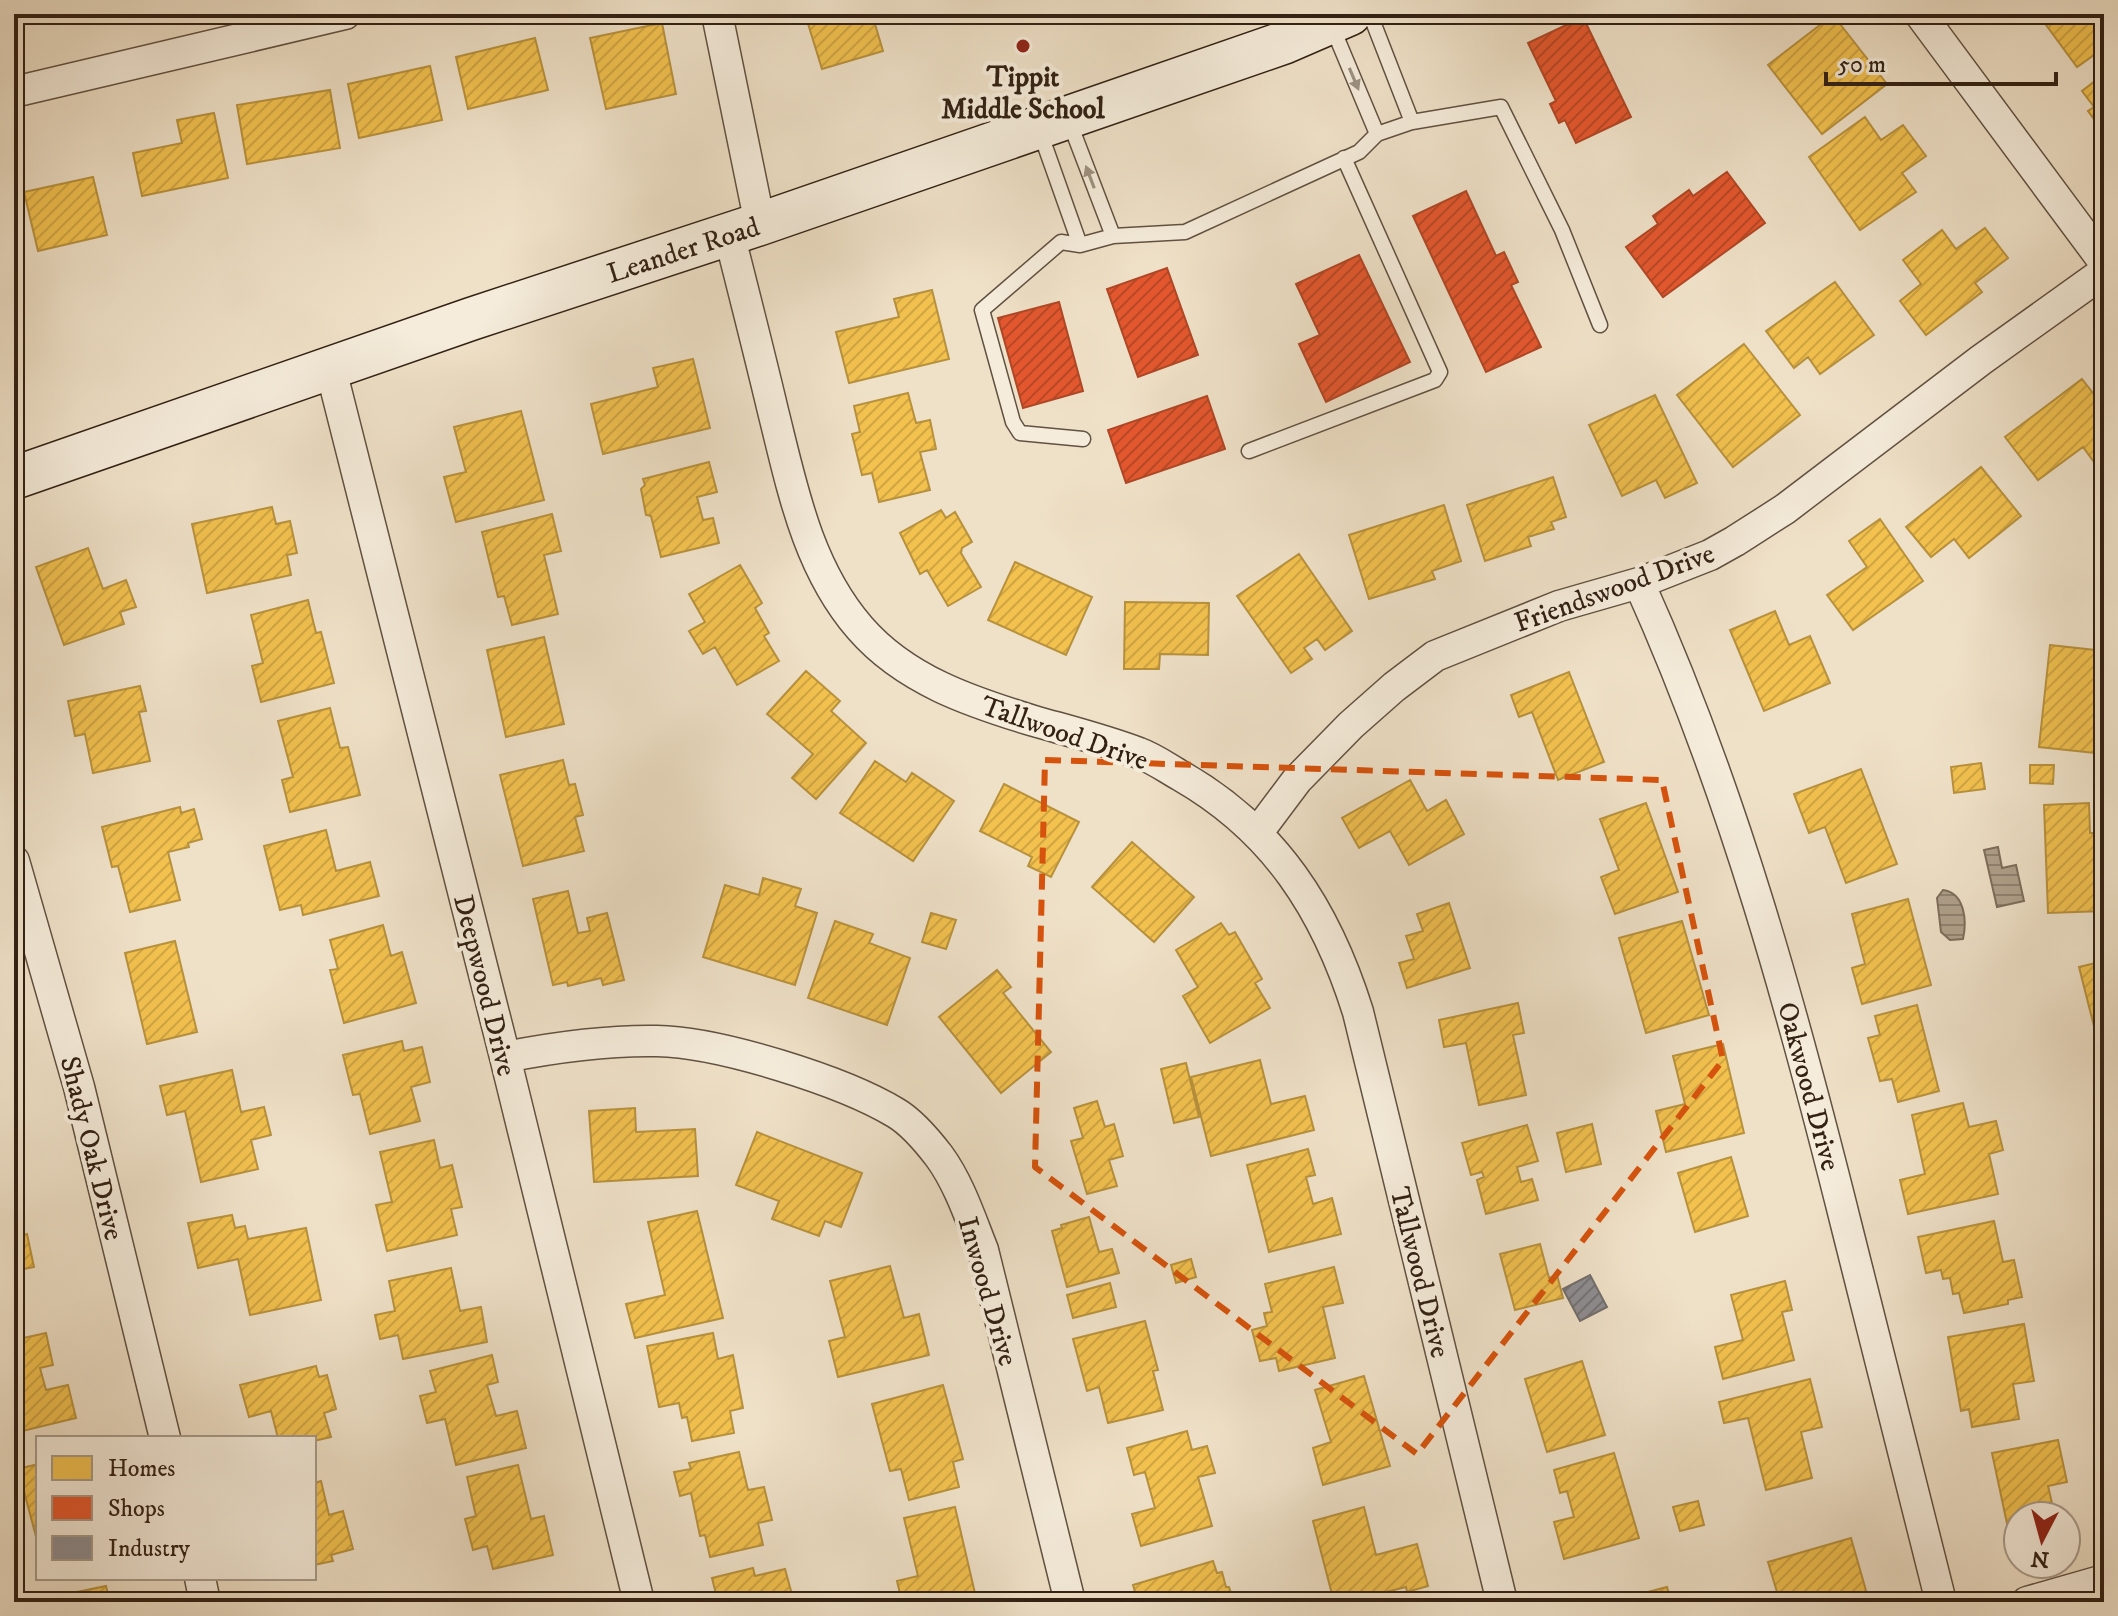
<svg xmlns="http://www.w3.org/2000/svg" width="2118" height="1616" viewBox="0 0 2118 1616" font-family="'IM FELL DW Pica',serif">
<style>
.water{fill:url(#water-rules);stroke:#7d6d5b;stroke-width:2}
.homes{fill:url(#homes-hatch);stroke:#b8913d;stroke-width:2}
.shops{fill:url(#shops-hatch);stroke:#af4726;stroke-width:2}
.industry{fill:url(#industry-hatch);stroke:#726d6c;stroke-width:2}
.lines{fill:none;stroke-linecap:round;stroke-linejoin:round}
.lane-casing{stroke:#615141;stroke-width:17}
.street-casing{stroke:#615141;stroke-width:33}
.secondary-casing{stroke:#322114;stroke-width:45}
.lane{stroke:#f5ecdb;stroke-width:14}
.street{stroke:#f5ecdb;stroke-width:30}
.secondary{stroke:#f5ecdb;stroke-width:42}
.oneway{fill:#9d9181}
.marked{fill:none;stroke:#d6530d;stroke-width:6;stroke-dasharray:16 10;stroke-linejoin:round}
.poi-dot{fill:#8f2418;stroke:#f5ecdb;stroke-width:3}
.labels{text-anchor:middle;stroke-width:8;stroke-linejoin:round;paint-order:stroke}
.poi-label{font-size:28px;font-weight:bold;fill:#322114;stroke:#f5ecdb}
.street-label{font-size:28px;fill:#322114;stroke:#f5ecdb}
</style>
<defs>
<pattern id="water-rules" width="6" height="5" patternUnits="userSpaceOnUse" patternTransform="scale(2)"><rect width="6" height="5" fill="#afa08b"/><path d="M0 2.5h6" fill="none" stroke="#8f8270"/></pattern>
<pattern id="homes-hatch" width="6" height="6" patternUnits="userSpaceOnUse" patternTransform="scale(2)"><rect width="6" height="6" fill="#f2c14e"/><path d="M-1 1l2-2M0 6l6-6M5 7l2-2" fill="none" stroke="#d0a643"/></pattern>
<pattern id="shops-hatch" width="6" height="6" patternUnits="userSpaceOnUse" patternTransform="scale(2)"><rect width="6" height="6" fill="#e4572e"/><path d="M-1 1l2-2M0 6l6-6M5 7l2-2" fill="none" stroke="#b94826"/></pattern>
<pattern id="industry-hatch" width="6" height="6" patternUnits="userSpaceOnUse" patternTransform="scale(2)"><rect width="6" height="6" fill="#8d8d92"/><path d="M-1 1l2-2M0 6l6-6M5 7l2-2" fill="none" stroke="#747376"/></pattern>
</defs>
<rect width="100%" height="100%" fill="#efe1c8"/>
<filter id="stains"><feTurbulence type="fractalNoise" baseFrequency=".0025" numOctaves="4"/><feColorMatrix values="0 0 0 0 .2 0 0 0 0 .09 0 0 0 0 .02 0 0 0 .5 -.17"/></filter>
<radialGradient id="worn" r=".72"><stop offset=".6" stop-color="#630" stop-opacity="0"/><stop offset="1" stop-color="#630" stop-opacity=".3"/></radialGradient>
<path class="water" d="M1998,847L2002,868L2016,865L2024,901L1997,907L1984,850Z
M1943,890C1965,893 1967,921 1963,939L1950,940L1941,932L1937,898Z"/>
<path class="homes" d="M805,14H872L883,51L822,69Z
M2038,14H2096L2104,25V48L2077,67Z
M1833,15L1887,84L1822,134L1768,65Z
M662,23L676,94L606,109L590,38Z
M535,38L548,90L468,109L456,57Z
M430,66L442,120L359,138L348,84Z
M2104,74V133L2088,111L2094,107L2082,91Z
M330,90L340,148L247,164L237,105Z
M214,113L228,178L142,196L133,153L182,143L177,120Z
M1865,117L1881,140L1903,125L1926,156L1902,173L1916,192L1860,230L1809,157Z
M93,177L107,235L38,251L24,192Z
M1985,228L2008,258L1975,283L1982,292L1926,335L1900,301L1921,284L1903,260L1942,230L1956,249Z
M1835,282L1874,335L1820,374L1808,357L1794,368L1766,331Z
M932,290L949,359L849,383L836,332L899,317L894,299Z
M1744,344L1800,415L1733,467L1677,395Z
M693,359L710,428L603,454L591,404L658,387L653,368Z
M2082,379L2104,407V455L2094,462L2083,447L2038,480L2005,437Z
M908,393L916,423L930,420L936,449L920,452L930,490L879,502L872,473L862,475L852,434L860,432L854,406Z
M1655,395L1697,483L1665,498L1656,480L1622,496L1589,425Z
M521,411L544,500L456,522L444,477L466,472L454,427Z
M709,462L717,492L697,497L703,520L713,518L719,543L661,557L651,516L646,515L641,489L645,485L643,479Z
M1981,467L2021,516L1969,558L1954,539L1931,557L1906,527Z
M1553,477L1566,517L1551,522L1554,529L1528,537L1531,546L1485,561L1467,505Z
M1444,505L1461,561L1432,571L1435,579L1369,599L1349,535Z
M272,507L276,524L290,521L297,553L287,555L291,575L207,593L192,524Z
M941,510L946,518L955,512L972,542L962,548L961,553L981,587L948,606L927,570L920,574L900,533Z
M552,514L561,551L544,555L558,614L512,625L504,596L498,597L482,532Z
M1880,519L1923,581L1853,630L1827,595L1867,567L1849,541Z
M88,548L103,589L126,580L136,607L120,612L124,624L64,645L36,567Z
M1299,554L1352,631L1325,650L1317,639L1304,648L1312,659L1291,673L1237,596Z
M1015,562L1092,597L1066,655L988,620Z
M740,565L762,603L755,608L769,633L764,636L779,661L737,685L715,647L703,654L689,631L705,622L689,594Z
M308,600L316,633L321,632L334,683L261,702L252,666L263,663L251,615Z
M1125,602L1209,603L1208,655L1160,654L1159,669H1124Z
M1775,611L1789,645L1810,636L1830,683L1764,711L1730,630Z
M544,637L564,724L506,737L487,650Z
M2050,645L2104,651V754L2039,747Z
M806,671L840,701L831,711L866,743L816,799L792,778L813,754L767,714Z
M1569,672L1604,762L1558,780L1532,712L1519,717L1511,695Z
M140,686L146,711L139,712L150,761L93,773L85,734L75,736L68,701Z
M330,708L340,748L348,747L360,795L290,812L282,780L293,777L278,721Z
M563,760L569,785L575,784L583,815L575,817L584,851L523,866L500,775Z
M875,761L906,782L912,773L954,801L913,861L840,813Z
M1981,763L1985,789L1954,793L1951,767Z
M2030,765H2054L2053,784L2030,783Z
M1861,769L1897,864L1846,883L1825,827L1809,833L1794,794Z
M1410,780L1427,811L1446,800L1464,834L1409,865L1390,831L1359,848L1342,818Z
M1004,784L1079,822L1051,877L1028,866L1032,857L980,831Z
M1646,803L1678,892L1615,914L1601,877L1619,870L1600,819Z
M2089,803L2090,833H2104V911L2048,913L2044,805Z
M180,807L181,813L194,809L202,839L188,843L189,847L168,852L180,900L130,912L118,866L112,867L102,827Z
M326,830L336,871L370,862L379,896L303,915L301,905L280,910L264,846Z
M1132,842L1194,897L1154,942L1092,887Z
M763,878L801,889L795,906L817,913L795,985L703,957L725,885L759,895Z
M568,891L578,933L590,931L587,918L607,913L624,980L603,985L601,978L568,986L567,982L553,985L533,899Z
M1908,899L1931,985L1862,1004L1852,968L1865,964L1852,914Z
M1449,903L1470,968L1407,988L1399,963L1414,959L1406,936L1423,931L1417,914Z
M931,913L956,920L946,949L922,942Z
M835,921L873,934L869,943L910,958L887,1025L808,998Z
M1682,921L1709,1015L1646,1033L1619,938Z
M1221,923L1229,935L1235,932L1262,979L1255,983L1270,1008L1210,1043L1183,996L1198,987L1176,950Z
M383,925L391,956L402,952L416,1003L344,1023L330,970L338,969L330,940Z
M175,941L197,1032L147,1044L125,953Z
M2104,961V1066L2079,967Z
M997,970L1011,987L1003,993L1051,1052L1001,1093L939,1017Z
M1518,1003L1524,1033L1513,1035L1526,1095L1479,1105L1466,1043L1444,1047L1439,1020Z
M1917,1005L1939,1091L1898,1102L1892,1079L1880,1081L1868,1038L1880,1035L1875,1016Z
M402,1041L404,1051L422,1047L430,1082L411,1087L420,1121L370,1134L360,1094L353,1095L343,1055Z
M1723,1044L1744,1133L1666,1152L1656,1111L1685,1104L1673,1056Z
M1260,1060L1271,1104L1305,1096L1314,1130L1211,1156L1191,1077Z
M1186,1063L1199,1117L1174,1123L1161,1069Z
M232,1070L241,1112L264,1107L271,1135L251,1140L258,1169L201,1182L185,1111L167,1115L160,1086Z
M1097,1101L1105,1127L1114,1124L1123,1156L1109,1160L1117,1186L1087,1194L1071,1141L1083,1138L1074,1108Z
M1963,1103L1969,1127L1996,1121L2003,1150L1989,1154L1998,1194L1908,1214L1900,1180L1925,1174L1912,1115Z
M635,1108L636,1132L695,1129L698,1176L594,1182L589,1111Z
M1592,1124L1601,1164L1566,1172L1557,1133Z
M1527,1125L1538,1161L1517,1167L1521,1182L1532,1179L1538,1200L1486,1214L1477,1180L1484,1177L1482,1172L1471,1175L1462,1143Z
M757,1132L862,1173L841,1227L825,1221L819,1236L772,1219L779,1201L736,1185Z
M434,1140L440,1168L452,1165L462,1207L451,1209L457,1235L387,1251L376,1205L392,1202L380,1152Z
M1308,1149L1315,1175L1306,1177L1313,1204L1332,1198L1341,1234L1269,1252L1247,1165Z
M1731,1157L1748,1216L1695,1232L1678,1173Z
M697,1211L723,1318L635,1338L626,1304L665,1295L648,1222Z
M232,1215L235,1228L245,1226L248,1239L306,1228L321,1300L250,1315L238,1259L198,1268L188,1223Z
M1089,1217L1099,1252L1112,1249L1119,1273L1067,1287L1052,1231L1062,1228L1061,1225Z
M1994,1221L2003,1262L2014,1260L2022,1297L2008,1300V1304L1964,1313L1959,1293L1953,1294L1950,1278L1943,1279L1941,1270L1926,1273L1918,1237Z
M27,1234L34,1267L14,1271V1237Z
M1540,1244L1549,1278L1557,1275L1563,1298L1515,1310L1500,1254Z
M1191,1259L1196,1277L1176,1283L1171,1265Z
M890,1266L904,1318L919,1314L929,1355L838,1377L829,1341L845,1337L830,1281Z
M1334,1267L1343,1303L1323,1307L1335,1358L1279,1371L1276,1358L1260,1361L1252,1330L1267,1326L1264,1313L1272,1312L1265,1284Z
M451,1268L460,1311L481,1307L487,1342L403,1359L398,1335L380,1339L375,1315L395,1311L389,1281Z
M1785,1281L1792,1310L1782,1312L1794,1360L1723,1379L1715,1347L1743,1340L1731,1295Z
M1110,1283L1116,1307L1073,1318L1067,1295Z
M1145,1321L1158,1370L1153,1371L1163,1410L1108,1423L1099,1387L1087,1391L1073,1339Z
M2024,1324L2034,1381L2013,1384L2019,1419L1972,1427L1969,1409L1961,1411L1948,1337Z
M46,1333L53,1365L40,1368L46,1390L68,1385L76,1418L14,1433V1340Z
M713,1333L718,1359L733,1355L743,1408L730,1411L734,1433L692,1441L687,1417L682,1418L679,1403L659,1407L647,1346Z
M492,1355L498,1382L487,1385L496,1416L517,1411L526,1448L456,1465L445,1419L427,1423L420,1396L436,1392L430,1371Z
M1582,1361L1605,1435L1547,1452L1525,1379Z
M316,1366L319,1377L327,1375L336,1409L324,1413L331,1437L314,1441V1438H278L271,1411L249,1417L240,1385Z
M1364,1376L1390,1466L1323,1485L1313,1448L1331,1442L1315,1390Z
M1810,1379L1822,1427L1801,1432L1812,1478L1766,1490L1748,1418L1724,1423L1719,1402Z
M943,1385L963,1459L953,1462L959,1487L909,1500L901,1469L890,1471L872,1404Z
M1187,1431L1192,1450L1207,1446L1215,1473L1198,1477L1212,1526L1141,1546L1132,1514L1155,1508L1145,1472L1134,1475L1127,1448Z
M2058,1440L2067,1482L2048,1486L2055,1516H2018V1546L2012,1547L1992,1453Z
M739,1452L748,1490L764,1487L772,1520L758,1523L763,1545L710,1557L705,1535L700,1536L691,1493L680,1496L674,1472L691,1469L689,1463Z
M1614,1453L1639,1538L1564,1559L1554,1522L1574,1517L1567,1491L1560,1493L1554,1470Z
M38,1464V1544L18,1469Z
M518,1465L531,1519L544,1516L553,1555L493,1569L487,1546L473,1550L465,1519L476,1516L467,1477Z
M321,1481L329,1515L343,1511L353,1549L331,1555L333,1561L314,1565V1483Z
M1698,1501L1704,1525L1680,1531L1673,1507Z
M955,1507L977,1602H902L897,1581L918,1576L904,1518Z
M1364,1507L1376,1555L1417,1544L1428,1586L1407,1592L1406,1587L1346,1602H1334L1313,1521Z
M1851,1538L1867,1594L1842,1602H1780L1768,1562Z
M1213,1561L1217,1573L1222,1572L1226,1587H1229L1234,1602H1138L1133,1585Z
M753,1568L755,1576L785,1569L794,1602H718L712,1578Z
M106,1586L110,1602H44L43,1599Z
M1667,1587L1671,1602H1638L1636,1595Z"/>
<path class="shops" d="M1583,17L1631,117L1576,143L1565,120L1559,123L1550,104L1556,101L1528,43Z
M1727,172L1765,223L1663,297L1626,247L1658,224L1653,216L1689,190L1693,196Z
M1466,191L1496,256L1504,252L1518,282L1511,285L1541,347L1486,372L1413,216Z
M1359,255L1410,362L1326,402L1299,344L1320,335L1296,284Z
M1167,268L1198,355L1138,377L1107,289Z
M1059,302L1083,391L1023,408L998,318Z
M1207,396L1225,449L1126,483L1108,430Z"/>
<path class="industry" d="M1590,1275L1607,1307L1580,1321L1563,1289Z"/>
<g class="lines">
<g class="lane-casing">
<path id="lane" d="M1370,14L1412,122
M1331,24L1377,134
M1069,121L1113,236
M1040,132L1080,245
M1083,439L1020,433L1013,422L982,310L1061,242L1080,245L1113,236L1185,232L1359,152L1377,134L1412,122L1501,107L1562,230L1600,325
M1249,451L1435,380L1440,372L1344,158"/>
</g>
<g class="street-casing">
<path id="street" d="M717,14L760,224
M1920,14L2104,262
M14,92L345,14
M729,234C744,293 759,352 773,411C792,487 807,567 860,628C905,680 971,702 1034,721C1069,731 1105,740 1139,753C1153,758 1167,768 1181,776C1275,830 1326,910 1358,1012L1502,1602
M331,370L505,1057L639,1602
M1639,583C1733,791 1793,1011 1848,1232C1879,1356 1910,1479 1941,1602
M1258,832L1297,780L1351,725L1394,687L1435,656L1559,606L1639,583L1710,555L1735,541L1785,509L1981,360L2104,272
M14,861L79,1087L165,1438
M505,1057C556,1047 605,1040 657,1041C719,1042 843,1081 896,1113C911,1122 929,1143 939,1156C959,1183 971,1220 983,1250L1070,1602
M200,1578L205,1602
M2027,1602L2104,1580"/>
</g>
<g class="secondary-casing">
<path id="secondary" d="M14,478L471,319L760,224L1283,43L1350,14"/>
</g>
<use href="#lane" class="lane"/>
<use href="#street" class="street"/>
<use href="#secondary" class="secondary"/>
</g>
<defs><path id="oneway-solid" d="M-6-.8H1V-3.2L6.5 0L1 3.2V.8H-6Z" transform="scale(2)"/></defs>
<g class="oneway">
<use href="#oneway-solid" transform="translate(1354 79) rotate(67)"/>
<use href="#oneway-solid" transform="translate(1090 177) rotate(-111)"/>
</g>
<path class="marked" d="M1045,760L1662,780L1723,1060L1417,1454L1035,1167Z"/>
<circle class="poi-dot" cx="1023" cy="46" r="8"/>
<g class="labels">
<g class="poi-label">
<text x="1023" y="86">Tippit<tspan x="1023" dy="32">Middle School</tspan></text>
</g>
<g class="street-label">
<text transform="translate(683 249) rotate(-18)" y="10">Leander Road</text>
<text transform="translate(1614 587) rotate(-20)" y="10">Friendswood Drive</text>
<text transform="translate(1065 732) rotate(19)" y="10">Tallwood Drive</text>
<text transform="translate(486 985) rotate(76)" y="10">Deepwood Drive</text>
<text transform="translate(1810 1086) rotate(75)" y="10">Oakwood Drive</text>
<text transform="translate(93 1148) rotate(76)" y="10">Shady Oak Drive</text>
<text transform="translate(1421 1272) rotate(76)" y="10">Tallwood Drive</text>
<text transform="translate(989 1291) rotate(74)" y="10">Inwood Drive</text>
</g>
</g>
<rect width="2118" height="1616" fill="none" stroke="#efe1c8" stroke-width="48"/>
<rect x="16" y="16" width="2086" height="1584" fill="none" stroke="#322114" stroke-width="4"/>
<rect x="24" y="24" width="2070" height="1568" fill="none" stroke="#322114" stroke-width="2"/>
<rect x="36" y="1436" width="280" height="144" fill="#f5ecdb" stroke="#a79b8b" stroke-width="2"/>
<rect x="52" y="1456" width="40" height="24" fill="#f2c14e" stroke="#a79b8b" stroke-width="2"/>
<text x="108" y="1476" font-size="24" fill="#322114">Homes</text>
<rect x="52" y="1496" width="40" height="24" fill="#e4572e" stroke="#a79b8b" stroke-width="2"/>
<text x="108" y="1516" font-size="24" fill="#322114">Shops</text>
<rect x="52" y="1536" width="40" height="24" fill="#8d8d92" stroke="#a79b8b" stroke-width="2"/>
<text x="108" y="1556" font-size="24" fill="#322114">Industry</text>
<g transform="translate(2042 1540) rotate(186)"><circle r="38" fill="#f5ecdb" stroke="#a79b8b" stroke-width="2"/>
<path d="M0-6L14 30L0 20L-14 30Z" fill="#8f2418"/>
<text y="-12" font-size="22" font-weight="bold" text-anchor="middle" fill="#322114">N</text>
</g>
<path d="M1826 72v12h230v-12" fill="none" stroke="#322114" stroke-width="4"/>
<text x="1838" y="72" font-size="24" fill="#322114" stroke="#f5ecdb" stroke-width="6" paint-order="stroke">50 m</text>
<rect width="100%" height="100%" filter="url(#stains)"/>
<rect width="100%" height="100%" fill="url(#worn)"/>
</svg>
